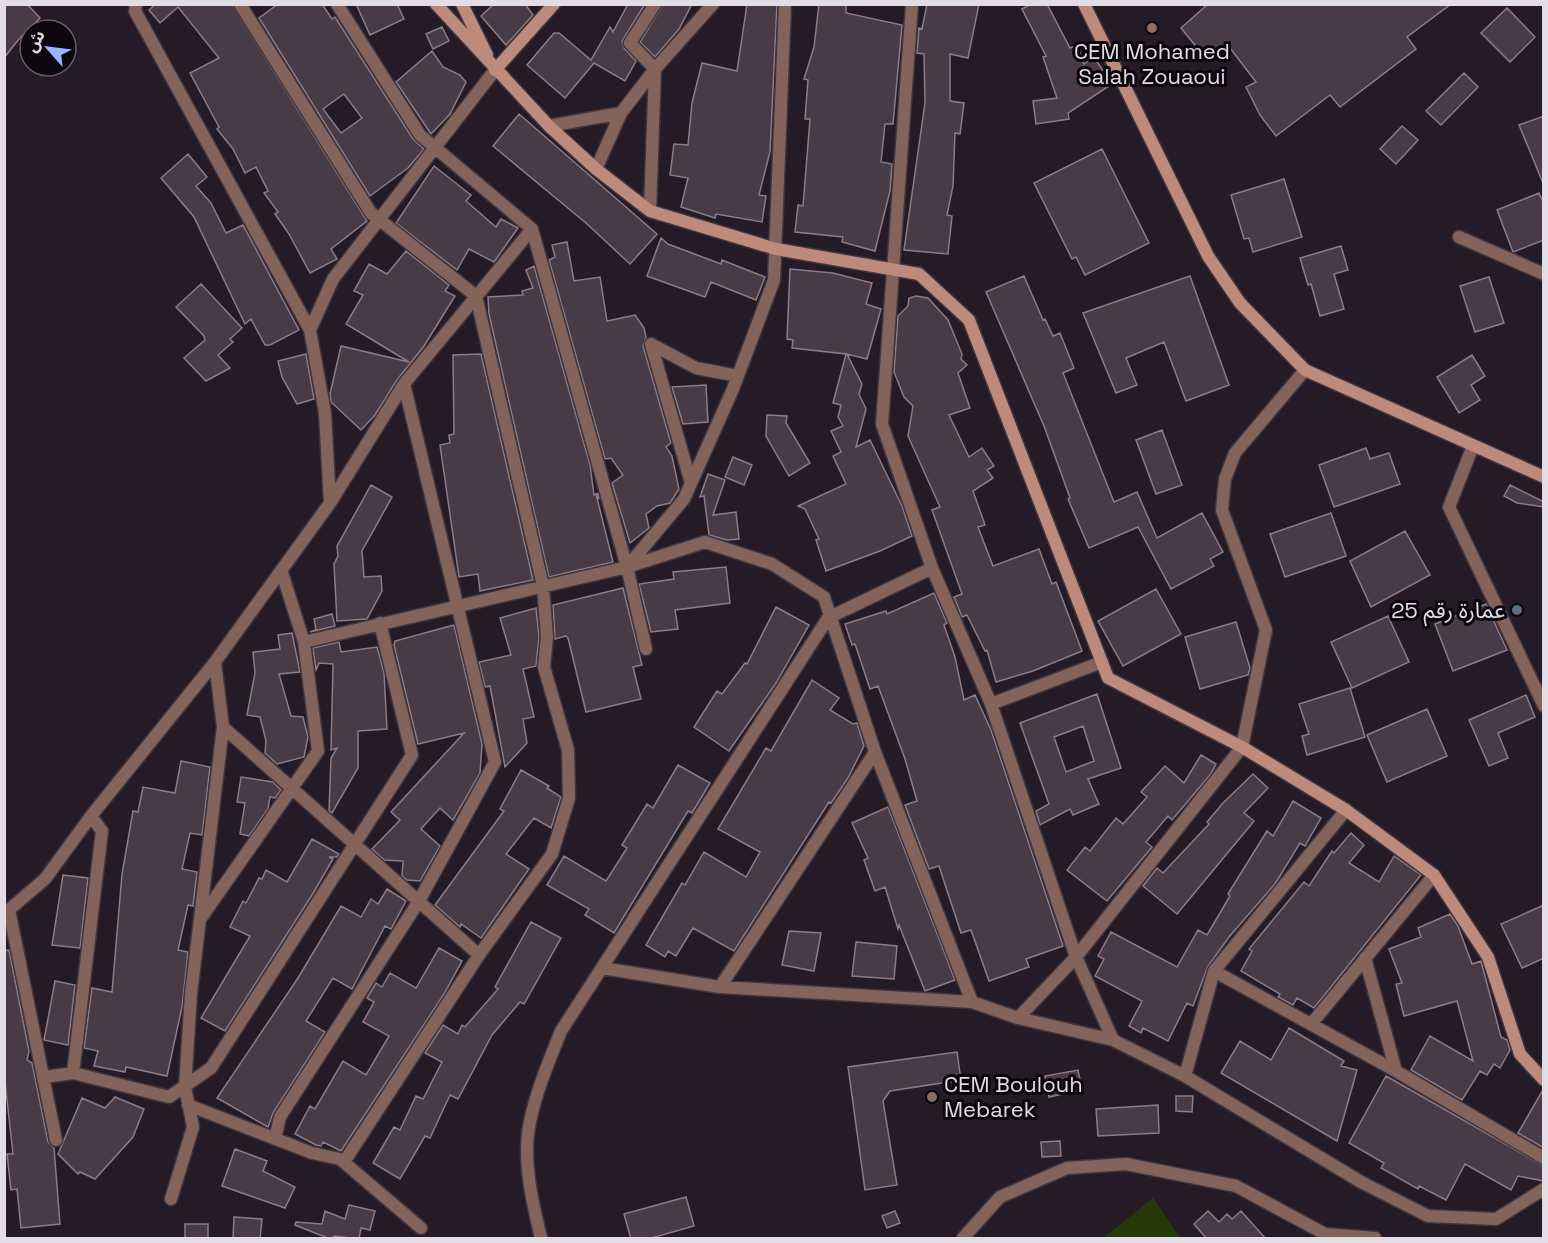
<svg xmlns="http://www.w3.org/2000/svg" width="1548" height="1243" viewBox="0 0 1548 1243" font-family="'Space Grotesk','Noto Sans Arabic',sans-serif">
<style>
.green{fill:#26390b}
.building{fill:#493b45;stroke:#8c7c87;stroke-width:1.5;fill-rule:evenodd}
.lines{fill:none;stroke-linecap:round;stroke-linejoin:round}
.street-casing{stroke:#3f3641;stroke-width:15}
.secondary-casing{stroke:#3f3641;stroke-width:15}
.street{stroke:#83635a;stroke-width:12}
.secondary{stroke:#bd8a7b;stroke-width:12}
.education-dot{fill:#8d6e63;stroke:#0b070c;stroke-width:2}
.service-dot{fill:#5c6f8a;stroke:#0b070c;stroke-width:2}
.labels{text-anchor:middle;stroke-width:6;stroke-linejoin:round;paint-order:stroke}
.poi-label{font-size:22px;fill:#e2dce4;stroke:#0b070c}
</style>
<rect width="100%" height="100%" fill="#241b27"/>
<path class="green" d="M1153,1198L1180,1238H1103Z"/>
<path class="building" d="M8,4H27L40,18L19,39L4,58V8Z
M156,4H232L367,221L331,249L337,259L310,273L289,234L275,214L278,212L264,193L268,191L256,167L245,173L233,149L217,129L219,127L190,73L219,58L178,7L160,23L149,10Z
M278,4H322L332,19L335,17L413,139L424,149L408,168L370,196L259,18ZM344,94L362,118L341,133L323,109Z
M356,4H397L404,19L370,35Z
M494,4H525L533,15L506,45L481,16Z
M628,4H645L622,41L624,48L636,61L625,81L594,63L565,98L527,65L554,33H559L591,60L610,27L613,32Z
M663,4H692L679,29L655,57L640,42Z
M747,4H777L770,152L759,195L766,196L762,222L716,214L715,218L681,207L688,178L670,175L674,144L688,145L692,103L702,63L737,71Z
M819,4H846V13L902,25L893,124H885L881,162L892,164L890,191L875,251L842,242L843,237L795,232L798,205L803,206L810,119H805L808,80L804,79L814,47Z
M927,4H979L968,58L950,54V101L964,103L960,134L955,133L953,186L947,215L952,216L948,254L904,250L925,103L924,54L917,53L919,28L922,29Z
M1031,4H1047L1070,48L1077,45L1084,64L1094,57L1112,84L1068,113L1069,119L1036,124L1033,101L1057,98L1043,57L1046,56L1022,9Z
M1208,4H1451L1407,37L1416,49L1340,107L1330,95L1276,136L1260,115L1246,87L1256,82L1227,44L1207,60L1181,28Z
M1507,8L1535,37L1510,62L1481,33Z
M442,27L449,41L433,49L426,34Z
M432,51L443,67L460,75L466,82L450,114L431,134L396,82Z
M1464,73L1478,87L1441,125L1426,111Z
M519,114L657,234L630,264L586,223L493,146Z
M1544,116V183H1543L1519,125Z
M1402,126L1418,140L1396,164L1380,149Z
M1102,149L1149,243L1085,275L1076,257L1072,259L1034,183Z
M188,154L207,177L196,186L211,203L226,233L243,225L299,330L270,345H265L251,319L245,324L194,217L161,178Z
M434,166L471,195L466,201L496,227L501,219L518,228L494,262L469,249L457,270L396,223Z
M1284,179L1302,237L1253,252L1249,238L1244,239L1231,195Z
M1539,193L1544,204V240L1513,252L1497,210Z
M661,238L668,244L721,264L722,260L765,277L756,300L711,282L705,297L647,276Z
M567,242L574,281L600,277L607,321L635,315L644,328L646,337L643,346L671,443L666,447L672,456L679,489L670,503L657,506L646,514L649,528L630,543L612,483L623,475L611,458L605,459L549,260L555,257L552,245Z
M1341,246L1348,270L1334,274L1344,309L1320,316L1311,284L1308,285L1300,258Z
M406,251L449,285L445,291L455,296L424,346L397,380L375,415L361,430L331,402L330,394L341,346L409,362L346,324L363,295L354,291L369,264L387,274Z
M534,266L590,465L594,495L598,493L599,499L596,494L613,562L549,577L489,314L488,297L523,295L522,291L533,288L526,270Z
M790,269L833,273L872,283L866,304L881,309L867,359L847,354L862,384L859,394L866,409L856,447L870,440L902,506L912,536L880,551L826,571L816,540L819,539L805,509L798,506L846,484L833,456L841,452L831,431L843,426L838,417L841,405L833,403L846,354L792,348L793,340L787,339Z
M1024,276L1043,320L1045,319L1053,336L1060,333L1074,368L1063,373L1114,502L1137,492L1157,538L1202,513L1223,552L1210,559L1214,566L1171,589L1138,527L1089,548L1068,499L1070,498L1044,426L986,292Z
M1190,276L1229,385L1186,401L1164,342L1126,358L1137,385L1116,393L1083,313Z
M1489,277L1504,323L1475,332L1460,286Z
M201,284L242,328L230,339L233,342L218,355L230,368L206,381L184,358L205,340L204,336L176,307Z
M916,296L928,298L948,320L962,354L961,359L967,365L958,373L970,408L949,415L969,457L982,448L994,466L987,470L993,478L973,491L985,525L978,527L993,566L1039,549L1052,584L1056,582L1082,651L1033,671L996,682L987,650L985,651L967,615L962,617L954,597L962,594L932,510L940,507L908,436L913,406L904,397L894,372L898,316L908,306L909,298Z
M306,354L314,399L297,404L282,377L278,361Z
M481,354L533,580L480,591L478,574L459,577L440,445L450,443L449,435L454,434L453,355Z
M1472,355L1485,376L1471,385L1480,400L1459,413L1437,377Z
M706,385L708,422L683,424L672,387Z
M767,415L787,416L786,423L810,463L789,476L766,436Z
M1162,430L1182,485L1156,494L1136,440Z
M1366,448L1370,459L1389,453L1400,484L1334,507L1319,465Z
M733,457L752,465L744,485L725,477Z
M708,474L725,480L713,515L736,512L739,539L727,540L709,535L704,496L700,497Z
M371,485L392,497L362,551L364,577L381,576L382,591L367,619L337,621L334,564L338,556L337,546Z
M1510,485L1544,502V507L1517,503L1504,496Z
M1331,513L1346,556L1285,577L1270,534Z
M1405,531L1430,575L1371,607L1350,561Z
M726,567L730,603L675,610L678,629L651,632L639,584L674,579L673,572Z
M623,588L642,665L633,667L641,699L586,712L568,638L566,636L555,639L553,605Z
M1156,589L1181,634L1123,666L1098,621Z
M934,593L947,623L944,625L955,657L964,700L975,695L991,730L1063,946L1026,959L1029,967L989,981L971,930L961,933L939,866L929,869L905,805L917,801L905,759L878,686L870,689L855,644L852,645L845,624L886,611L887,614Z
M1486,604L1507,650L1453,671L1435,624Z
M776,607L809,625L776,683L729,751L694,727L717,691L722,694L745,663L747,664Z
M536,608L539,637L536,666L523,669L534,717L523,719L527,743L505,767L490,686L485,687L479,662L511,655L500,618Z
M332,614L335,626L310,632L316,630L314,619Z
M1388,616L1409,662L1352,688L1331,642Z
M1236,622L1250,668L1248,675L1200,689L1185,637Z
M454,625L482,744L480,773L453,820L440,808L421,829L440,846L420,881L407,880L402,876L403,861L384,860L372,849L400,820L391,812L464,733L418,744L394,645L395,641Z
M292,633L300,672L279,674L291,716L303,717L308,737L304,757L277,764L265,753L266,741L260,717L247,715L255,673L253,652L280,649L278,635Z
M339,642L341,652L377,647L384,673L387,729L358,731V768L332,813L329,811L331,758L337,748L331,750L333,664L319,663L316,670L313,648Z
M812,680L839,698L830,710L853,724L857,723L864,746L848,778L831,803L829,802L734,951L693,928L676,956L668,951L665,957L646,945L682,883L685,885L704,852L746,877L760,852L718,829L766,748L771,751Z
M1350,688L1365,737L1307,755L1302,736L1309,734L1299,704Z
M1097,694L1121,768L1088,779L1099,804L1073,815L1070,809L1040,825L1036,811L1049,804L1020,723ZM1083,726L1094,761L1066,772L1054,737Z
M1526,695L1535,717L1498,733L1508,758L1489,766L1469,720Z
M1427,709L1447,756L1387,782L1367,735Z
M1201,755L1216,764L1210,775L1172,820L1168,816L1146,842L1152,847L1107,901L1067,870L1085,847L1090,851L1116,818L1123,824L1147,797L1141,792L1165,766L1184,783Z
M181,761L210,767L202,835L190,833L182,869L197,872L193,906L188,905L178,950L188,952L182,1007L167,1076L126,1067L125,1072L94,1066L98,1051L84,1048L92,988L112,992L122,874L133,811L138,812L143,787L175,793Z
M678,765L710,783L692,813L688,811L614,933L585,915L589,909L547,885L564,856L606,881L627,848L622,845L647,804L653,808Z
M521,770L549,786L547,788L561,797L551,828L534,818L506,854L529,869L481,938L461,924L460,927L435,905L504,811L500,809Z
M1253,774L1268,788L1244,813L1254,821L1177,914L1143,886L1157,868L1163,873L1209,824L1207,822L1223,803Z
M241,777L273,782L281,790L275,798L270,797L268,809L249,836L240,834L245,803L237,802Z
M1293,801L1321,818L1305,846L1300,843L1275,884L1229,937L1208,966L1193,1006L1187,1003L1168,1041L1143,1028L1141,1033L1129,1026L1142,1001L1095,976L1104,959L1098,956L1111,932L1177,967L1198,930L1207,935L1230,896L1228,894L1267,831L1273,836Z
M888,807L955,980L925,991L899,925L898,929L885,887L875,891L864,860L868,858L852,823Z
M1351,833L1364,845L1349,863L1379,882L1394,856L1421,875L1314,1008L1297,998L1293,1005L1278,997L1280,994L1241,971L1252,951L1249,949L1304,882L1309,886L1332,851L1334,853Z
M312,839L339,854L337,857H329L333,859L312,895L225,1031L201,1018L250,936L230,927L243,901L246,903L259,878L262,879L266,870L287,882Z
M63,875L88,878L80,948L52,945Z
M387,889L406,901L391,929L385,926L352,989L333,978L306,1021L325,1032L273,1113L268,1127L217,1098L298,978L341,906L361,917L371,899L378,904Z
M1544,905V958L1522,968L1501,924Z
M1450,914L1458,926L1472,964L1481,961L1501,1037L1507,1040L1510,1050L1500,1068L1494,1064L1487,1075L1480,1071L1462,1100L1411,1070L1430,1036L1473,1061L1457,1001L1404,1016L1396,984L1402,983L1389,949L1421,937L1418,928Z
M531,922L561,938L524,1004L520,1002L492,1035L458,1099L450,1095L430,1138L425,1136L400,1179L373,1163L394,1127L400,1130L416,1096L423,1099L442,1062L425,1053L443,1025L458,1034L462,1025L465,1027L498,989L495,987Z
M789,931L821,933L814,971L782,965Z
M856,942L897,946L894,979L852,976Z
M439,948L462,961L444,994L341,1151L323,1142L321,1146L316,1145L295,1134L310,1106L315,1109L343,1061L366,1075L389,1036L363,1022L374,1002L367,998L376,983L382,987L390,973L416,988Z
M9,950L29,1051L27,1060L32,1063L48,1142L54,1148L60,1224L21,1228L17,1189L11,1190L7,1154H13L4,1073V951Z
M55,981L75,985L68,1045L44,1040Z
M1289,1028L1344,1061L1341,1066L1357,1070L1337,1141L1221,1073L1240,1041L1271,1060Z
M957,1052L961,1080L890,1091L883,1101L897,1185L865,1190L848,1067Z
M1078,1070L1082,1090L1049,1097L1045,1076Z
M1386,1076L1544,1166V1181L1518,1176L1511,1190L1465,1164L1446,1200L1419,1186L1418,1189L1381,1168L1384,1163L1349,1143Z
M1544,1088V1148L1518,1133Z
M1176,1096H1193L1192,1112L1176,1111Z
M115,1097L144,1109L133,1137L95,1179L80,1172L78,1174L58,1154L82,1098L105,1108Z
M1158,1105L1159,1133L1098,1136L1096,1109Z
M1060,1141L1061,1156L1042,1157L1041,1142Z
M235,1149L267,1161L263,1171L295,1187L285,1208L222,1186Z
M686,1197L694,1226L648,1239H631L624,1214Z
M349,1205L375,1211L370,1230L361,1228L359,1239L335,1236L330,1239L295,1225L296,1222L322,1224L325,1211L345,1219Z
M895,1211L900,1223L887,1228L882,1216Z
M1208,1211L1219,1222L1227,1214L1232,1219L1241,1211L1266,1239H1207L1194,1224Z
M234,1217L262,1219L260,1239H233Z
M185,1224H208V1239H185Z"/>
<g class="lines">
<g class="street-casing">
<path id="street" d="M136,4L135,11L310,330
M240,4L371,213L476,296L543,586L547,637L544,667L568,750L569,798L552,854L479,955L344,1162
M337,4L420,135L532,229L627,567L646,649
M912,4L882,424L932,568L991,704L1076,957L1113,1040
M549,126L621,113L655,69L713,4
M596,169L621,113
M650,211L655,69L630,43L655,4
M1459,237L1544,274
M1473,446L1449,507L1544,706
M691,483L651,344L696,368L738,376
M330,503L404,384L532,229
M627,567L684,499L733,389L774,280L785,4
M304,642L627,567L705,542L772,564L824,597L875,752L972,1002
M991,704L1102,662
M223,727L479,955
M9,910L56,1140
M4,914L45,879L91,816L215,662L330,503L325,413L310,330L333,279L495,70
M201,918L318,751L304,642L282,573
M1365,958L1396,1071
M602,968L720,987L972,1002L1018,1018L1113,1040L1185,1076L1361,1182L1428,1216L1496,1219L1544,1189
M1214,971L1396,1071L1544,1158
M720,987L875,752
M1018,1018L1076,957L1242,747L1266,630L1222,510L1225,479L1235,453L1305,370
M1312,1023L1434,875
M73,1073L102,831L91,816
M1185,1076L1214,971L1346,810
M45,1077L73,1073L169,1097L211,1068L412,755L380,623
M188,1105L312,1153L340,1159L421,1228
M275,1139L280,1117L419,901L495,762L404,384
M171,1199L193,1127L185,1087L191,994L223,727L215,662
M1325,1234L1375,1238
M541,1238C533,1205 524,1167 528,1133C533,1098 548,1064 561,1031L828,618L932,568
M963,1238L1000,1197L1067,1168L1126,1164L1236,1186L1325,1234L1326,1238"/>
</g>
<g class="secondary-casing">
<path id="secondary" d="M436,4L549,126L596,169L650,211L776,249L919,274L969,320L1108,678L1242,747L1346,810L1434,875L1488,957L1520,1054L1544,1080
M462,4L487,55
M1084,4L1208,256L1240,303L1305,370L1544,477
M495,70L554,4"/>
</g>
<use href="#street" class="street"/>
<use href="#secondary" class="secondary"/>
</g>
<g class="education-dot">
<circle cx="1152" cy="28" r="6"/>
<circle cx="932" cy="1097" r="6"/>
</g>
<circle class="service-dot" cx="1517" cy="610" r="6"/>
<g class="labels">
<g class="poi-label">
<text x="1152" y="59">CEM Mohamed<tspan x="1152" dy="25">Salah Zouaoui</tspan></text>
<text x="1505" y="618" text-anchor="end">عمارة رقم 25</text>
<text x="944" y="1092" text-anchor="start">CEM Boulouh<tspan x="944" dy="25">Mebarek</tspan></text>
</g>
</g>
<rect width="1548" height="1243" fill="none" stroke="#e2dce4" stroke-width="12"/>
<g transform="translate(48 48) rotate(298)"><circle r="28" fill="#0b070c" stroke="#615c62" stroke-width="1.5"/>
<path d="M0-4.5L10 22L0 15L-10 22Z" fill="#99b5fd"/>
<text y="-9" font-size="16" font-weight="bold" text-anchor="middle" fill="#e2dce4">ش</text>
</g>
</svg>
